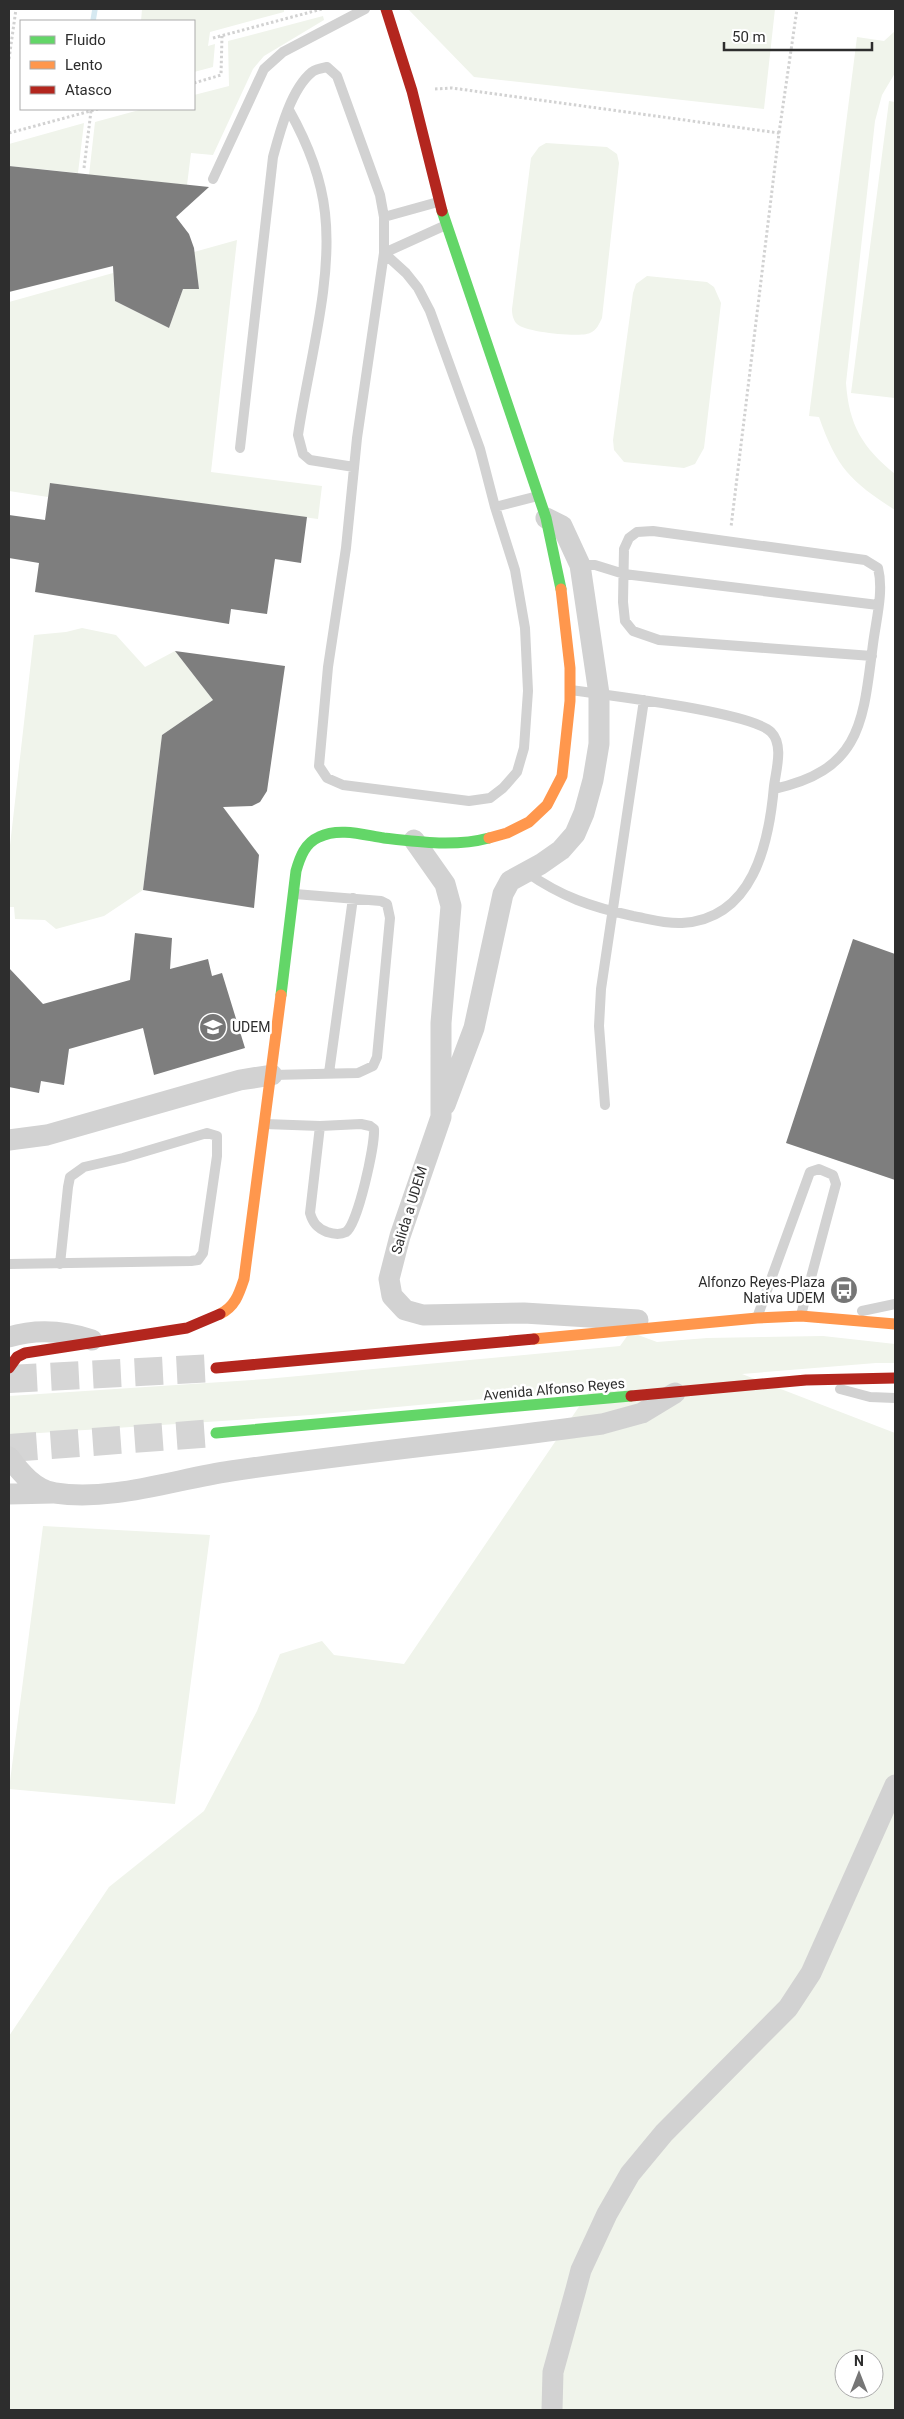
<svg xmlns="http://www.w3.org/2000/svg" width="904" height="2419" viewBox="0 0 904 2419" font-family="Roboto,sans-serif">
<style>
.green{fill:#f0f4eb;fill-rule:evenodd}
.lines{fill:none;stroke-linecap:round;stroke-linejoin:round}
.stream{stroke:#d6e9f1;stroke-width:5.5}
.building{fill:#7e7e7e}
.secondary-tunnel{stroke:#d5d5d5;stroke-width:28;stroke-dasharray:28 14;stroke-linecap:butt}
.path{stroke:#d2d2d2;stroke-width:3;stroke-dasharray:2.5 2.5;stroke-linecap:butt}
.lane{stroke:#d2d2d2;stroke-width:10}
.street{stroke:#d2d2d2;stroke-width:21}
.fast{stroke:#63d668;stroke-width:11}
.slow{stroke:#ff974d;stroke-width:11}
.jam{stroke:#b3261e;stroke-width:11}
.labels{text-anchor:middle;stroke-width:5;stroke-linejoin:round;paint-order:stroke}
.poi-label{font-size:14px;fill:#2d2d2d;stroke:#fff;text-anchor:start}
.street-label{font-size:14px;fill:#2d2d2d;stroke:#fff}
</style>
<rect width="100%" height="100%" fill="#fff"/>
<path class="green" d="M142,9H284V12L210,32L208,46L215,44L213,67L194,72V21H141Z
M408,9H775L764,109L474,77Z
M323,16L324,20L264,56L253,69L213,155L191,153L187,185L89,175L95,122L143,109H194V95L229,86L228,41Z
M895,31V73L882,95L875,121L846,383C849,425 862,447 895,474V510C850,481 837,468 819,417L809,416L857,37L884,41Z
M889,101L895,102V398L851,393Z
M84,123L78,173L9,166V144Z
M546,143L607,147L617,154L619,163L602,318C599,324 597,330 590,333C579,338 525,332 517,324C513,320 512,314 512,309L531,158L539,147Z
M237,240L211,472L322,486L318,519L50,483L48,497L9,491V302L113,273L115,301L169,328L183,289H199L194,252Z
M647,276L707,282L714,287L721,303L704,448L695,464L684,468L624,462L614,450L613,440L633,293L636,284Z
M82,628L116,635L145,667L175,651L213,700L162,735L143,890L104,916L56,929L45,920L15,919L14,907H9V854L34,635L66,632Z
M630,1332L657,1342L707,1338L823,1336L895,1344V1363H876L742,1374L895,1433V2410H9V2036L109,1887L204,1811L257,1711L280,1654L322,1641L334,1655L404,1664L591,1389L311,1415L9,1435V1396L266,1379L620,1346ZM844,2359H874V2389H844Z
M43,1526L210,1535L175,1804L9,1789Z"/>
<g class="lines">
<path class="stream" d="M93,21L95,9"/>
</g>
<path class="building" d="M9,166L209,187L176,217L189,234L194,248L199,289H183L169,328L115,301L113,266L9,292Z
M50,483L307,517L301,563L275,559L267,614L231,609L229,624L35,592L39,563L9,558V515L45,520Z
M175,651L285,666L267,791L260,802L252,806L223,807L259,855L254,908L143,890L162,735L213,700Z
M135,933L172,938L170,969L208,959L212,976L222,973L245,1048L154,1075L143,1028L69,1049L64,1085L41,1081L39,1093L9,1087V968L43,1004L130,980Z
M853,939L895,954V1180L786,1143Z"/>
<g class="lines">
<path class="secondary-tunnel" d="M9,1379L216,1368
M9,1448L216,1433"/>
<path class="path" d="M213,38L322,9
M9,59L16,9
M194,83L221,75L222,36
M435,89L452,88L779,133L731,527
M9,133L98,109
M779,133L797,9
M84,168L91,111"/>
<path class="lane" d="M289,110C307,142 321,176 325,213C333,282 308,366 298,435L303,454L310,460L354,467
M213,179L264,69L283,52L365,9
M384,217L438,202
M240,448L273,157C280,131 291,89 312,72C316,69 322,68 327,67L337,76L380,195L384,217V253L406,273L418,288L430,311L480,449L495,507L515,570L525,628L528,691L524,748L517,772L503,788L490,798L469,801L343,785L327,778L319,766L328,667L346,548L357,438L384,253L446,225
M495,507L538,496
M580,565H595L624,574L878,605
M774,789C862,770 863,721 873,644C876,620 884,591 878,568L865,560L653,531L637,532L629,538L624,549L623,602L625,621L633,631L659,640L872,656
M526,872C562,897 591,907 633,916C649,919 666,924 682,923C753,919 769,844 774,786C776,770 784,745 771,732C752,712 605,695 571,690
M329,1073L353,898
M273,1075L358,1073L373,1066L377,1057L390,918L387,904L381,901L295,894
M605,1105L599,1026L601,989L644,700
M265,1124L320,1126L361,1124L370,1126L374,1129C375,1145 358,1224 346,1232C340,1235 333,1234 327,1232C317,1228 313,1223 310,1213L320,1126
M9,1264L191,1261L198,1260L203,1253L217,1156V1136L207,1133L123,1158L84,1167L70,1177L68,1187L60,1264
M862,1311L895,1304
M758,1315L810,1172L819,1169L833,1175L836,1184L801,1315
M840,1389L870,1397L895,1398"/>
<path class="street" d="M414,840L445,884L451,906L441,1023V1117L400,1236L389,1279L392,1296L405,1310L423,1315L524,1313L638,1320
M445,1105L474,1028L503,894L510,881L541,864L561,850L575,834L584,813L593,780L599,744V694L580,565L562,526L546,518
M9,1140L47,1135L240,1080L272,1075
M9,1337C36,1329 65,1331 92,1340
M9,1457C20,1472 35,1490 55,1493C111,1502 176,1479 231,1471C354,1453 478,1441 602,1424L642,1413L675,1393
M9,1494L53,1493
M552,2410L553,2372L576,2289L581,2270L607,2214L630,2174L664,2133L788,2008L811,1973L895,1785"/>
<path class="fast" d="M442,211L546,518L561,589
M281,995L296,871C300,857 305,843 319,837C339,827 364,835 384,838C418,842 455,847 489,838
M216,1433L631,1396"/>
<path class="slow" d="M489,838L507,833L529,822L547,805L562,776L570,701V668L561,589
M220,1314C235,1307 239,1294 244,1279L281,995
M534,1339L757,1318L801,1316L895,1324"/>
<path class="jam" d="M386,9L412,91L442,211
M9,1368L17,1357L25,1353L187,1328L220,1314
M216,1368L534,1339
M631,1396L806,1380L895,1378"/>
</g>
<defs>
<g id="university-disc" transform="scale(1.4375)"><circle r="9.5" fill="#767676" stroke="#fff"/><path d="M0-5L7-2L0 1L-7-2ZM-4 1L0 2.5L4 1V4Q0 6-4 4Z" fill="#fff"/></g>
<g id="bus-disc" transform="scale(1.4375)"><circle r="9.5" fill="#767676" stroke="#fff"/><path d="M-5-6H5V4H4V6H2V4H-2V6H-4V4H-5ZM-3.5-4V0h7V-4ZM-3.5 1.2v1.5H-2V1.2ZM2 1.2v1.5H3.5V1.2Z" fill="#fff"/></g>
</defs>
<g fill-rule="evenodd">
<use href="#university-disc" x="213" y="1027"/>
<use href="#bus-disc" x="844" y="1290"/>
</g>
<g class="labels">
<g class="poi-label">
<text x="232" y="1032">UDEM</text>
<text x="825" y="1287" text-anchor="end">Alfonzo Reyes-Plaza<tspan x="825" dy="16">Nativa UDEM</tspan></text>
</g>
<g class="street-label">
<text transform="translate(409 1210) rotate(-73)" y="5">Salida a UDEM</text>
<text transform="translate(554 1389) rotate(-5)" y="5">Avenida Alfonso Reyes</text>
</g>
</g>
<rect width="904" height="2419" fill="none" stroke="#2d2d2d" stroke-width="20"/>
<rect x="20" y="20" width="175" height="90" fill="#ffffff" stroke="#ababab"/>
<rect x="30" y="36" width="25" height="8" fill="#63d668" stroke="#ababab"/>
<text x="65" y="45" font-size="15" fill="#2d2d2d">Fluido</text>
<rect x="30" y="61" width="25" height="8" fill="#ff974d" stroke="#ababab"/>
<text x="65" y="70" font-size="15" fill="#2d2d2d">Lento</text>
<rect x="30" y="86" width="25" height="8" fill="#b3261e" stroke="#ababab"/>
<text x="65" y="95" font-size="15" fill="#2d2d2d">Atasco</text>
<g transform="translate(859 2374)"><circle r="24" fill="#ffffff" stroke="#ababab"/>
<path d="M0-4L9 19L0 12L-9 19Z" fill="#767676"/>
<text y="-8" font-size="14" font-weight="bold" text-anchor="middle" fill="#2d2d2d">N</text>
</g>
<path d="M724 42v8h148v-8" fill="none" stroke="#2d2d2d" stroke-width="2.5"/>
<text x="732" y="42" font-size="15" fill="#2d2d2d" stroke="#ffffff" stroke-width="4" paint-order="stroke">50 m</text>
</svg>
